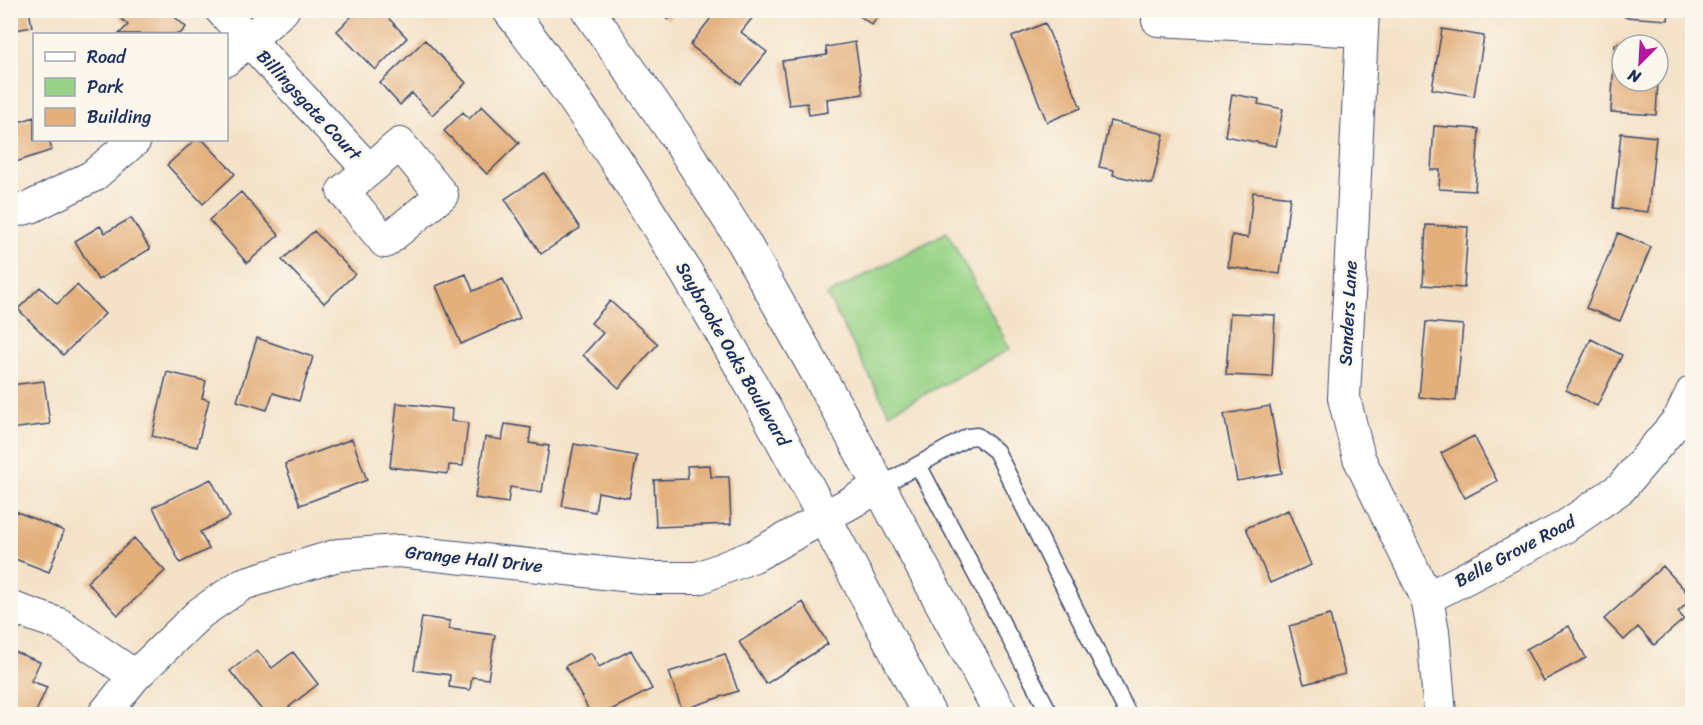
<svg xmlns="http://www.w3.org/2000/svg" width="1703" height="725" viewBox="0 0 1703 725" font-family="Sriracha,sans-serif">
<style>
.green{fill:#99d387;stroke:#5a8172;stroke-width:1.5}
.building{fill:#e3af7a}
.lines{fill:none;stroke-linecap:round;stroke-linejoin:round}
.lane-casing{stroke:#3c4a6e;stroke-width:19}
.street-casing{stroke:#3c4a6e;stroke-width:34}
.secondary-casing{stroke:#3c4a6e;stroke-width:35}
.lane{stroke:#fff;stroke-width:16}
.street{stroke:#fff;stroke-width:32}
.secondary{stroke:#fff;stroke-width:33}
.labels{text-anchor:middle;stroke-width:5;stroke-linejoin:round;paint-order:stroke}
.street-label{font-size:18px;fill:#1b2f5e;stroke:#fbf7ec}
</style>
<rect width="100%" height="100%" fill="#fbf7ec"/>
<filter id="ink" filterUnits="userSpaceOnUse"><feTurbulence type="fractalNoise" baseFrequency=".0167" numOctaves="2"/><feDisplacementMap in="SourceGraphic" scale="12" xChannelSelector="R" yChannelSelector="G"/><feConvolveMatrix kernelMatrix="1 2 1 2 8 2 1 2 1" color-interpolation-filters="sRGB"/></filter>
<filter id="wash" filterUnits="userSpaceOnUse"><feTurbulence type="fractalNoise" baseFrequency=".008" numOctaves="4" result="noise"/><feDisplacementMap in="SourceGraphic" scale="24" xChannelSelector="R" yChannelSelector="G"/><feGaussianBlur stdDeviation="1.35" result="paint"/><feColorMatrix in="noise" values="0 0 0 0 0 0 0 0 0 0 0 0 0 0 0 0 0 1.4 0 .05"/><feComposite in="paint" operator="in"/></filter>
<g filter="url(#wash)">
<rect width="100%" height="100%" fill="#f4e2c8"/>
<path class="green" d="M947,232L1010,349L889,413L827,295Z"/>
<g id="blocks">
<path class="building" d="M10,10H29L32,27L10,31Z
M115,10H167L186,27L180,34H119L128,25L114,12Z
M358,10H381L407,38L375,70L337,31Z
M656,10H676L668,20Z
M717,10H745L753,17L741,32L767,52L741,84L690,45Z
M852,10H882L872,25Z
M1626,10H1669L1668,20L1625,17Z
M1045,23L1081,108L1047,122L1012,37Z
M1442,29L1484,36L1474,96L1432,89Z
M425,40L466,83L432,115L412,93L400,105L380,83Z
M855,42L863,94L827,99L828,112L809,115L807,103L789,105L782,61L827,55L826,47Z
M1615,44H1622V81H1658L1656,115L1611,112Z
M1232,94L1259,99L1258,104L1283,109L1276,146L1225,136Z
M482,106L519,143L487,174L444,131L463,112L469,119Z
M34,117V140H49L52,150L10,164V125Z
M1110,121L1164,134L1152,184L1113,175L1114,170L1099,167Z
M1434,126L1479,129L1475,191L1439,189L1440,170H1431Z
M1621,133L1656,137L1648,212L1613,208Z
M195,140H203L235,174L203,204L167,165Z
M544,173L580,228L541,254L505,199Z
M241,192L279,235L247,263L209,220Z
M1253,192L1290,197L1280,274L1228,267L1232,235L1248,238Z
M131,218L150,249L98,280L75,241L100,226L105,233Z
M1426,225L1468,227L1464,288L1423,285Z
M314,231L355,274L324,303L282,260Z
M1618,233L1651,247L1620,321L1586,308Z
M466,274L473,291L503,279L520,318L461,344L436,286Z
M77,285L105,314L63,355L18,309L40,287L57,304Z
M610,301L658,344L619,388L583,355L603,333L591,323Z
M1230,313L1275,315L1272,377L1226,375Z
M1426,322L1463,325L1456,401L1419,397Z
M257,338L313,357L299,401L273,393L267,410L237,401Z
M1591,339L1622,355L1597,406L1566,390Z
M167,372L206,381L202,398L209,400L197,447L152,436Z
M44,381L50,424L10,429V385Z
M397,403L452,409L451,421L468,423L463,466L449,465L448,474L390,467Z
M1270,406L1282,473L1237,481L1224,414Z
M505,424L531,428L529,443L549,446L542,492L510,487L508,503L475,498L485,437L502,440Z
M1474,436L1497,481L1465,498L1441,453Z
M352,439L367,480L300,505L285,464Z
M574,444L637,456L629,498L598,492L595,512L562,506Z
M710,465L711,477H729L731,524L656,527L654,480L688,479L687,466Z
M211,479L230,517L200,532L209,549L180,563L153,507Z
M10,509L64,531L49,572L10,557Z
M1288,510L1311,565L1270,583L1246,528Z
M134,538L165,571L118,615L87,582Z
M1663,566L1692,598L1678,612L1684,619L1654,645L1638,627L1624,640L1604,619Z
M803,602L828,644L766,684L739,642Z
M1330,615L1345,674L1304,684L1289,626Z
M422,617L450,621L449,629L495,635L488,679L472,677L470,690L449,687L450,675L414,670Z
M1569,626L1586,658L1543,681L1526,649Z
M10,650L40,662L31,681L47,687L35,714H10Z
M257,650L272,668L293,652L318,684L280,714H265L230,671Z
M631,650L652,689L603,714H591L565,666L591,653L599,667Z
M725,654L738,691L682,710L669,672Z"/>
</g>
</g>
<g filter="url(#ink)">
<use href="#blocks" fill-opacity="0" stroke="#3c4a6e" stroke-width="1.5"/>
<g class="lines">
<g class="lane-casing">
<path id="lane" d="M918,465L1050,714
M879,487L968,437L977,436L996,451L1128,714"/>
</g>
<g class="street-casing">
<path id="street" d="M221,10L369,170L400,144L442,195L385,242L343,191L369,170
M1363,10L1344,398L1359,458L1427,598L1433,631L1440,714
M1158,20L1362,31
M226,60L283,10
M10,212L31,207L93,176L135,140
M1427,598L1563,528L1621,488L1679,419L1692,392
M10,607L59,624L135,676
M104,714L135,676L200,613L243,584L338,555L399,551L650,578H698L754,556L879,487"/>
</g>
<g class="secondary-casing">
<path id="secondary" d="M509,10C677,228 800,473 929,714
M588,10L676,136L743,241L840,413L1001,714"/>
</g>
<use href="#lane" class="lane"/>
<use href="#street" class="street"/>
<use href="#secondary" class="secondary"/>
</g>
</g>
<g class="labels">
<g class="street-label">
<text transform="translate(309 105) rotate(47)" y="6">Billingsgate Court</text>
<text transform="translate(1348 313) rotate(-87)" y="6">Sanders Lane</text>
<text transform="translate(733 354) rotate(60)" y="6">Saybrooke Oaks Boulevard</text>
<text transform="translate(1515 551) rotate(-28)" y="6">Belle Grove Road</text>
<text transform="translate(474 559) rotate(6)" y="6">Grange Hall Drive</text>
</g>
</g>
<rect width="1703" height="725" fill="none" stroke="#fbf7ec" stroke-width="36"/>
<rect x="33" y="33" width="195" height="108" fill="#fbf7ec" stroke="#a1a7b3" stroke-width="1.5"/>
<rect x="45" y="52" width="30" height="9" fill="#ffffff" stroke="#a1a7b3" stroke-width="1.5"/>
<text x="87" y="63" font-size="18" fill="#1b2f5e">Road</text>
<rect x="45" y="78" width="30" height="18" fill="#99d387" stroke="#a1a7b3" stroke-width="1.5"/>
<text x="87" y="93" font-size="18" fill="#1b2f5e">Park</text>
<rect x="45" y="108" width="30" height="18" fill="#e3af7a" stroke="#a1a7b3" stroke-width="1.5"/>
<text x="87" y="123" font-size="18" fill="#1b2f5e">Building</text>
<g transform="translate(1640 63) rotate(204)"><circle r="28" fill="#fbf7ec" stroke="#a1a7b3" stroke-width="1.5"/>
<path d="M0-4.5L10 22L0 15L-10 22Z" fill="#b5179e"/>
<text y="-9" font-size="16" font-weight="bold" text-anchor="middle" fill="#1b2f5e">N</text>
</g>
</svg>
